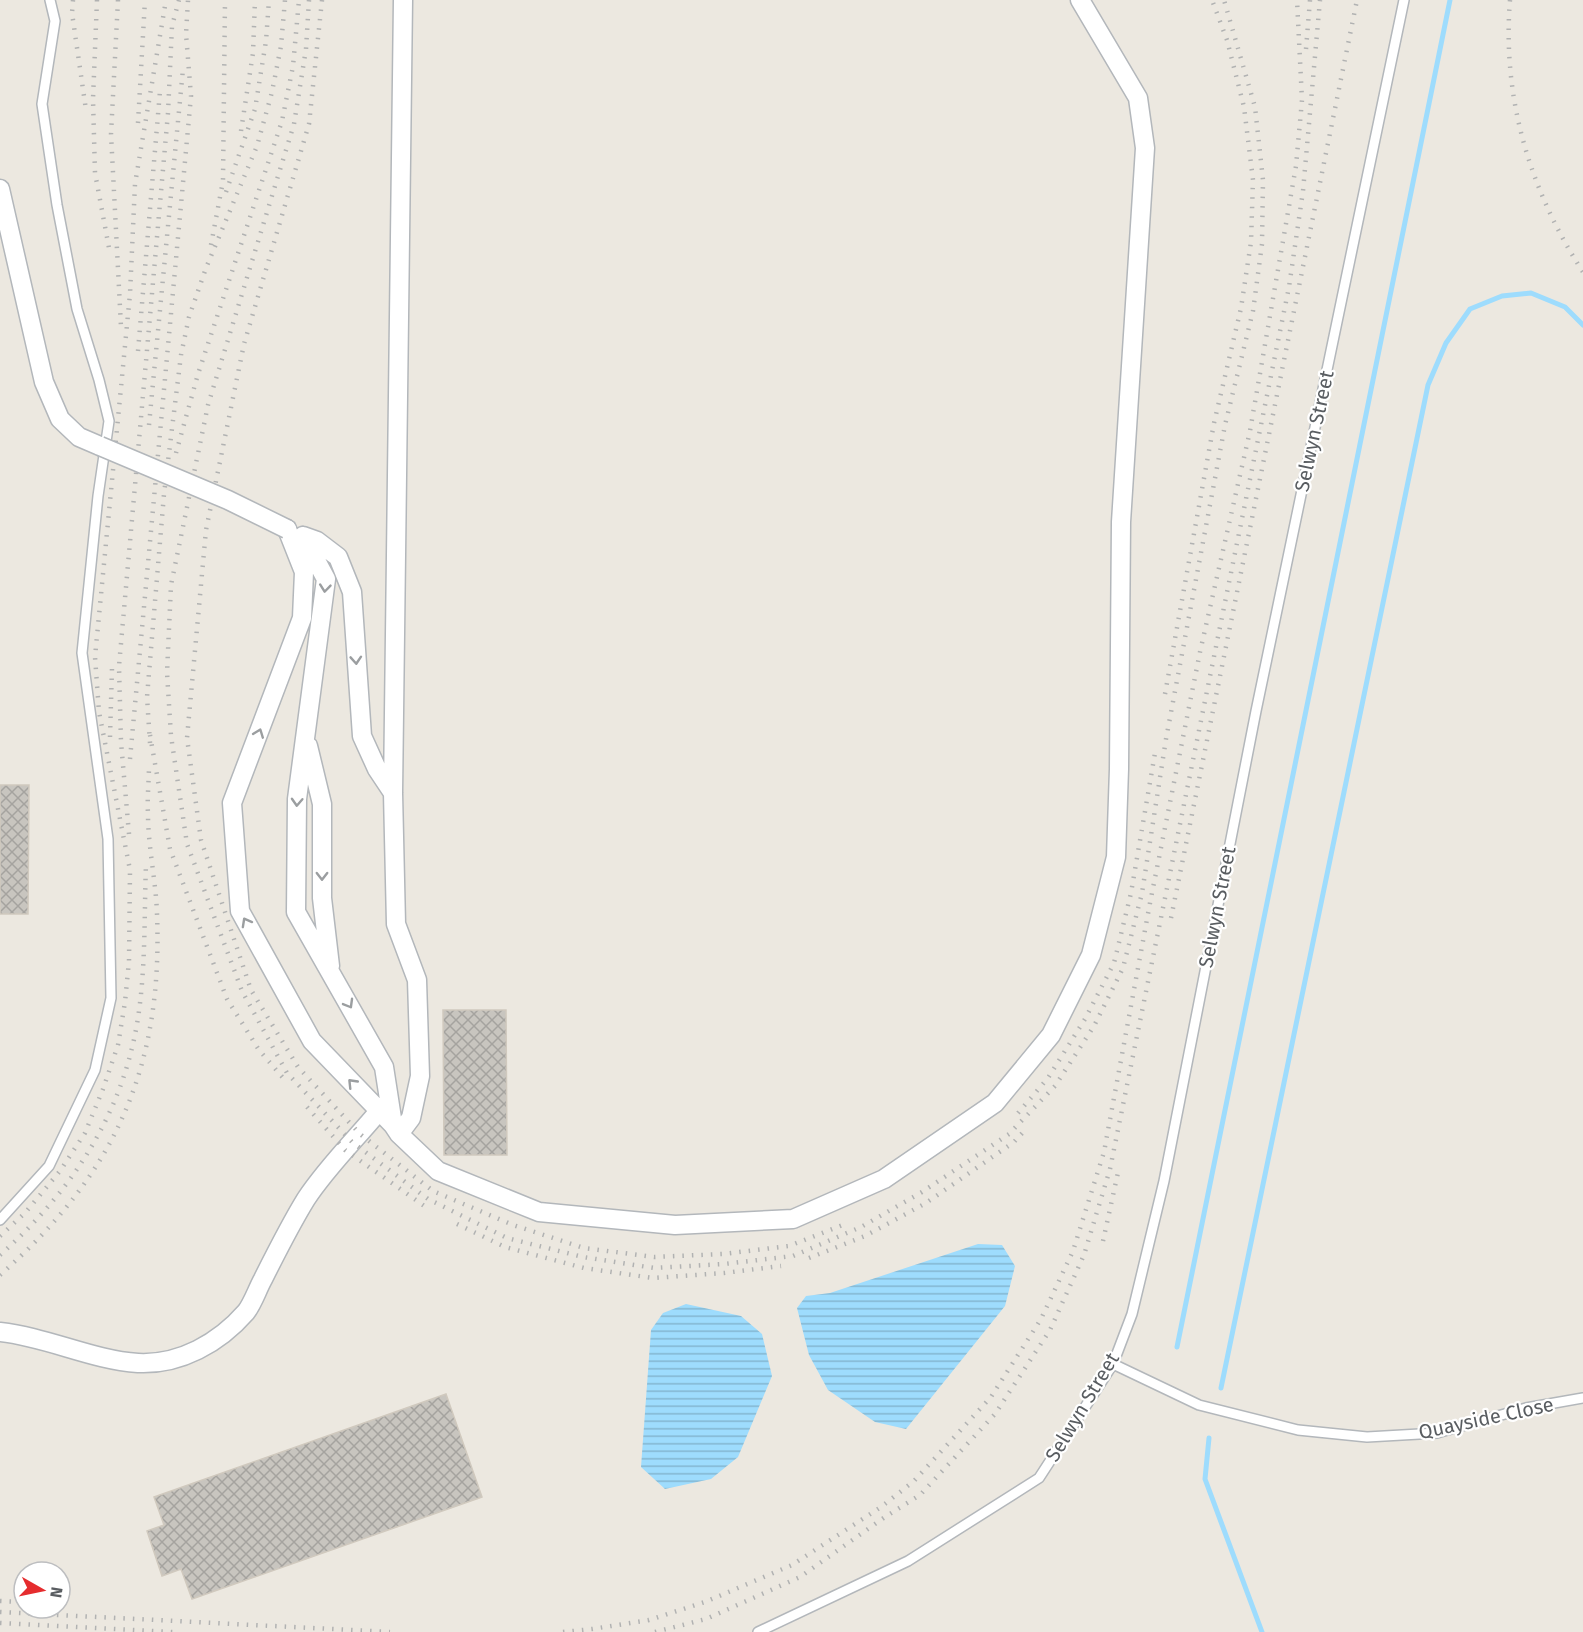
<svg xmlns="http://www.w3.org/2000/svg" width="1583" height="1632" viewBox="0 0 1583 1632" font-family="'Fira Sans',sans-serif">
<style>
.water{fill:url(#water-rules)}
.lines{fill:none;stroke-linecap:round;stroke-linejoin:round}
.stream{stroke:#9edcfd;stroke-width:5}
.building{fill:url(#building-cross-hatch);stroke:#d0c9be;stroke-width:1.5}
.lane-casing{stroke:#b3b7bb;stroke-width:12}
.street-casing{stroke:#b3b7bb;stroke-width:21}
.lane{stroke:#fff;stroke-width:9}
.street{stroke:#fff;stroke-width:18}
.rail{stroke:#b1b2b2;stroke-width:4.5;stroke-dasharray:1.5 8;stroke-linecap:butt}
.street-bridge-casing{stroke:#b3b7bb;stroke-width:21;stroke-linecap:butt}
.street-bridge{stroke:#fff;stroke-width:18}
.oneway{stroke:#9b9ea0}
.labels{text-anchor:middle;stroke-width:4.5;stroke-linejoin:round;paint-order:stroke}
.street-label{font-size:20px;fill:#595d61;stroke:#fff}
</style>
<defs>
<pattern id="water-rules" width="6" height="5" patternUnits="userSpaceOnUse" patternTransform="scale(1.5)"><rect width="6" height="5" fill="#9edcfd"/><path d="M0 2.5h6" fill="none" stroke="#84b6d0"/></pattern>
<pattern id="building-cross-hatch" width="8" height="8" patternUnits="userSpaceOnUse" patternTransform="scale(1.5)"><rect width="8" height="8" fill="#c8c5bf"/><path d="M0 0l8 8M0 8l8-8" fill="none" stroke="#a5a39f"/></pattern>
</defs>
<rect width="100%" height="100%" fill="#ece8e0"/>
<path class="water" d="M978,1244L1002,1245L1015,1266L1005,1306L906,1429L875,1422L828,1390L809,1355L797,1308L806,1296L830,1293Z
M686,1304L741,1316L762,1334L772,1376L738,1457L711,1479L665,1489L641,1467L651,1330L663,1313Z"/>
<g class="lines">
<path class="stream" d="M1177,1347L1450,0
M1221,1388L1428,385L1446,343L1470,309L1502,296L1531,293L1565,307L1583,325
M1209,1438L1205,1479L1262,1632"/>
</g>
<path class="building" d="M0,785H29L28,914H0Z
M443,1010H506L507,1155H444Z
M446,1394L482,1497L192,1599L181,1569L162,1576L147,1531L164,1525L154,1497Z"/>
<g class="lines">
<g class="lane-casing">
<path id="lane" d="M0,1220L49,1166L95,1070L111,998L108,839L82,653L98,496L109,421L99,380L77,309L57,205L42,104L55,21L50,0
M1113,1364L1199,1405L1298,1430L1367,1437L1437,1433L1526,1408L1583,1398
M758,1632L908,1561L1039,1478L1113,1364L1132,1314L1164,1181L1256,711L1404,0"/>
</g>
<g class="street-casing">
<path id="street" d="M0,189L44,382L60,419L79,437L100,446
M287,529L304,572L302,618L232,803L240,911L312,1041L393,1125L399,1134L438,1171L539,1212L675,1225L793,1219L884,1179L995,1103L1051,1035L1091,955L1116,857L1119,769L1121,522L1145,148L1138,98L1080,0
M303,536L326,579L297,799L296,912L384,1067L393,1125
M303,536L317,541L338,557L352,592L362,736L377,769L393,793
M308,746L322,804V898L330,966
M399,1134L411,1118L420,1076L417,980L396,924L393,793L403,0
M0,1332C47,1337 92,1360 138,1363C180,1365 219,1343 246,1312C253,1303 257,1290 263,1279C276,1253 290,1225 306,1199C327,1167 355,1140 379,1111"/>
</g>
<use href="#lane" class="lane"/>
<use href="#street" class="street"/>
<path class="rail" d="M73,0L72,13L86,110
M97,0L93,99L95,173L109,248
M118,0L111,134L121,327
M309,0L306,49L294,124L208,405L171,585L167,673L171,736L187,844L242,991L287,1073L352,1142L428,1199L507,1238L583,1257L654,1268L724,1264L793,1256L861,1227L922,1192L1009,1134L1055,1086L1094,1026L1123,968L1142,893L1166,739L1225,425L1253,311L1262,244L1263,180L1255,107L1224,0
M322,0L309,124L244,344L206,530L187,738L201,840L251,990L298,1067L360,1134L433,1191L513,1225L584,1248L654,1257L723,1254L789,1246L848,1223
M1510,0C1502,98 1530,191 1583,272
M1306,49L1310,0
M138,123L145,0
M241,131L253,53L255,0
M226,192L255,109L266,41L269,0
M211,245L223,181L225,0
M138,351L160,91
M149,425L183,69
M176,453L198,374L282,121L293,66L299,0
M1165,694L1214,423L1241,308L1251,242L1253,180L1244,107L1227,40L1212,0
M150,735L170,849L227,999L259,1050L284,1079
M110,737L112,668
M150,743L147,697L164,494L181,355L189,317L206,268L257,146L272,92L281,46L285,0
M130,759L191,96L186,34L188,0
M129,834L121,742L119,666L168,113L172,26L179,0
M1171,918L1357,0
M307,1107L345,1150L430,1210
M1018,1113L1048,1078L1085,1019L1114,963L1131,893L1155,753
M457,1224L505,1247L584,1268L653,1278L724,1273L781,1266
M0,1236L25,1213L60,1171L85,1133L103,1089L118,1045L125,1002L129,961L130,870L99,712L95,657L130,294L135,184L166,0
M1103,1241L1119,1168
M0,1255C70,1193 121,1117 137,1024C146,971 144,917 146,864
M809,1258L865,1236L926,1203L1014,1142L1027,1128
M0,1275C115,1174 163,1068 157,914C156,881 148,847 148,814C147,798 149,781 149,764
M0,1601L24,1602
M60,1605H61
M0,1612L390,1632
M0,1623L173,1632
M563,1632L592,1629L649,1620L705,1602L792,1565L881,1507L914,1481L991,1397L1041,1319L1073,1251L1104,1152L1150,903L1200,652L1250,431L1296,166L1302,100L1297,0
M655,1632L706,1619L800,1577L885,1517L920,1495L995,1414L1050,1330L1084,1255L1110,1169L1289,287L1303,191L1320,0"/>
<g class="street-bridge-casing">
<path id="street-bridge" d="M100,446L228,500L287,529"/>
</g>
<use href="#street-bridge" class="street-bridge"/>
</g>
<defs><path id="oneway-chevron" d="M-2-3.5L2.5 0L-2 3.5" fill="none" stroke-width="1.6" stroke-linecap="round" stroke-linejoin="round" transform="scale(1.5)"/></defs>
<g class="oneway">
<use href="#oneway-chevron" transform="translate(325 588) rotate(96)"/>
<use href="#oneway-chevron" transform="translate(356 660) rotate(86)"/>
<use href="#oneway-chevron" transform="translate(259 733) rotate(-69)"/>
<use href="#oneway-chevron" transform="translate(297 802) rotate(93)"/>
<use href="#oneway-chevron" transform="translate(322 876) rotate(90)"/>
<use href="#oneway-chevron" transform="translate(246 922) rotate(-119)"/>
<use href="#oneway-chevron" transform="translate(349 1004) rotate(60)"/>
<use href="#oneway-chevron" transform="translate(352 1083) rotate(-134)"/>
</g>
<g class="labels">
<g class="street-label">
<text transform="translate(1314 431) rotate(-78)" y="7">Selwyn Street</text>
<text transform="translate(1217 907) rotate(-79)" y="7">Selwyn Street</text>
<text transform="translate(1082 1407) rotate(-59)" y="7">Selwyn Street</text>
<text transform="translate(1486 1418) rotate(-12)" y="7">Quayside Close</text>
</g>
</g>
<g transform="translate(42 1590) rotate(99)"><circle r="28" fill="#ffffff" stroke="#bdbec0" stroke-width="1.5"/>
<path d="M0-4.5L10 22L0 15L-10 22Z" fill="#e52c2e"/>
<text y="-9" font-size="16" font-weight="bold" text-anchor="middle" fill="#595d61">N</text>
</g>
</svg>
